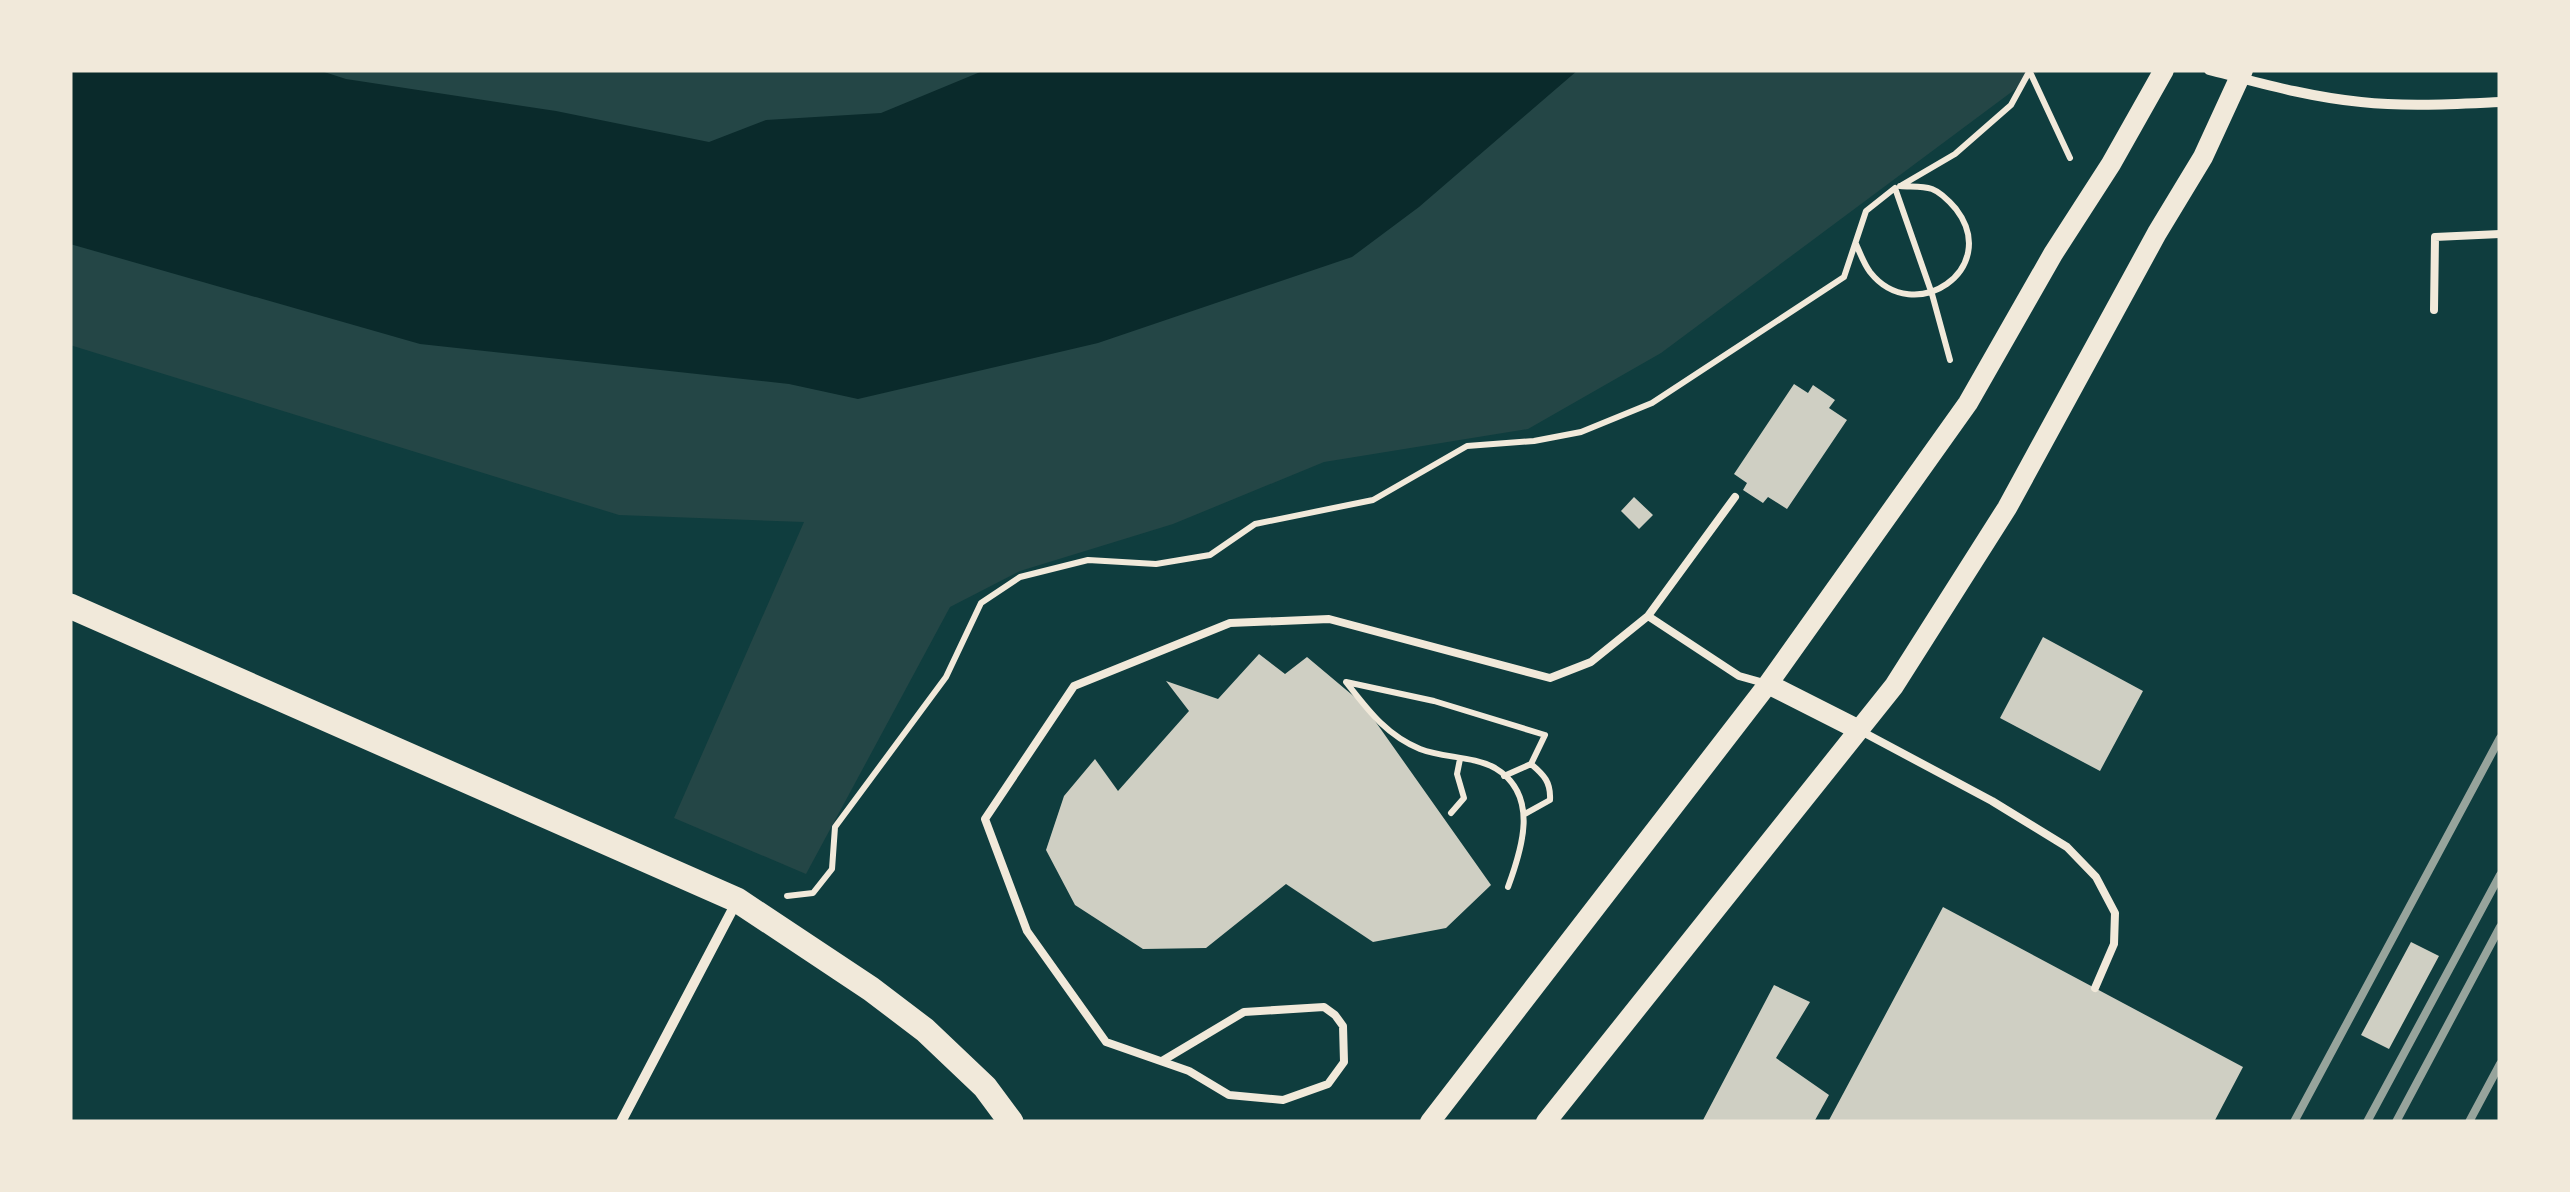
<svg xmlns="http://www.w3.org/2000/svg" width="2570" height="1192" viewBox="0 0 2570 1192" font-family="Commissioner,sans-serif">
<style>
.green{fill:#244646}
.water{fill:#0a2a2b}
.building{fill:#cfcfc3}
.lines{fill:none;stroke-linecap:round;stroke-linejoin:round}
.path{stroke:#f1e9da;stroke-width:6}
.service{stroke:#f1e9da;stroke-width:8}
.minor{stroke:#f1e9da;stroke-width:10}
.secondary{stroke:#f1e9da;stroke-width:20}
.primary{stroke:#f1e9da;stroke-width:25}
.rail{stroke:#97a49c;stroke-width:8}
</style>
<rect width="100%" height="100%" fill="#0f3d3e"/>
<path class="green" d="M70,70H2041L1661,353L1528,429L1324,462L1173,524L1020,571L950,607L806,874L674,818L804,522L619,515L70,345Z"/>
<path class="water" d="M70,70H318L346,79L556,111L709,142L766,120L881,113L985,70H1578L1419,207L1352,257L1098,343L858,399L789,384L420,344L70,244Z"/>
<path class="building" d="M1794,384L1808,393L1813,385L1835,400L1829,408L1847,420L1787,509L1768,497L1763,503L1743,490L1747,483L1734,474Z
M1634,497L1653,515L1639,529L1621,511Z
M2043,637L2143,691L2100,771L2000,718Z
M1259,654L1285,674L1307,657L1363,704L1491,885L1446,928L1373,942L1286,884L1206,948L1143,949L1075,905L1046,850L1064,796L1095,759L1118,791L1189,711L1166,681L1218,699Z
M1943,907L2243,1067L2214,1122H1828Z
M2411,942L2439,956L2389,1049L2361,1035Z
M1774,985L1810,1002L1776,1058L1829,1095L1814,1122H1702Z"/>
<g class="lines">
<path class="path" d="M2029,70L2070,158
M1902,185L1955,154L2011,105L2029,72
M1856,244C1860,253 1864,264 1870,272C1914,328 2002,269 1956,209C1950,202 1940,192 1932,189C1922,186 1910,187 1900,186
M1504,776L1531,764L1545,735L1434,701L1346,682C1368,710 1386,735 1420,749C1443,758 1473,756 1495,768C1540,795 1522,849 1508,887
M1451,813L1464,798L1457,774L1460,759
M1525,814L1550,800C1551,782 1544,775 1531,764
M787,896L813,893L832,869L835,827L946,677L981,603L1020,577L1088,560L1156,564L1210,555L1255,524L1373,500L1467,446L1534,441L1581,432L1652,403L1844,277L1866,211L1895,188L1932,294L1950,360"/>
<path class="service" d="M2434,310L2435,237L2500,234
M1648,616L1739,676L1764,683
M1859,730L1992,801L2067,847L2096,877L2115,913L2114,944L2095,988
M1162,1061L1244,1012L1324,1007L1335,1015L1343,1026L1344,1062L1328,1084L1283,1100L1229,1095L1189,1071L1106,1042L1027,931L985,819L1074,686L1230,623L1329,619L1550,678L1591,662L1648,616L1735,497"/>
<path class="minor" d="M2209,70C2260,83 2309,97 2361,102C2407,107 2454,104 2500,102
M621,1122L737,901"/>
<path class="secondary" d="M1768,684L1859,730
M1430,1122L1768,684L1968,403L2053,254L2111,164L2164,70
M1546,1122L1894,686L2007,508L2157,233L2203,157L2243,70"/>
<path class="primary" d="M70,606L737,900L871,989L925,1030L985,1087L1011,1122"/>
<path class="rail" d="M2294,1122L2500,738
M2367,1122L2500,875
M2396,1122L2500,927
M2469,1122L2500,1064"/>
</g>
<rect width="2570" height="1192" fill="none" stroke="#f1e9da" stroke-width="145"/>
</svg>
